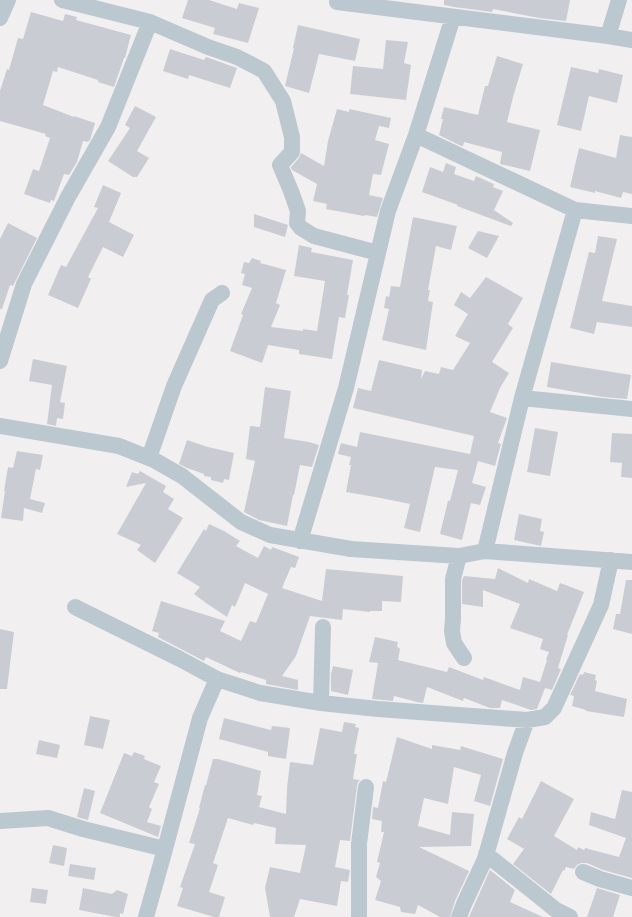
<svg xmlns="http://www.w3.org/2000/svg" width="632" height="917" viewBox="0 0 632 917" font-family="Karla,sans-serif">
<style>
.building{fill:#c9cdd3}
.lines{fill:none;stroke-linecap:round;stroke-linejoin:round}
.minor{stroke:#bcc8d0;stroke-width:16}
</style>
<rect width="100%" height="100%" fill="#f2eff0"/>
<path class="building" d="M188,0H209L237,9L239,3L259,8L248,43L213,34L215,28L182,18Z
M444,0H570L566,21L539,18L493,9L492,12L454,7L444,5Z
M31,12L63,21L65,14L77,17L76,20L131,35L125,58H124L114,87L98,82V80L58,67L57,72L53,71L43,105L74,117V116L95,123L90,140L88,142L83,141L77,162L69,175L64,174L54,201L51,200L50,203L24,194L33,169L39,171L50,138L45,136L46,134L0,121V91L7,69L9,70L18,38L23,39Z
M298,25L360,39L355,61L319,54L309,93L285,86L294,48H293Z
M386,40L408,42L404,63L411,65L406,100L350,94L353,66L383,69Z
M170,49L204,60L206,57L237,68L230,88L189,75L188,79L163,71Z
M497,56L523,64L513,97L507,122L540,130L530,171L500,164L502,152L464,142L463,146H461L439,135L443,119H441L444,107L478,115L485,86H488Z
M571,67L598,73L599,69L623,75L617,103L589,96L581,131L557,125Z
M135,106L156,117L137,151L149,158L137,177H133L108,161L130,128L125,125Z
M337,109L349,112V109L391,118L389,128L379,126L375,140L389,144L381,175L373,174L369,195L383,198L377,217L365,215L364,216L326,209L327,204L313,201L317,184L292,170L291,167L299,158L301,153L324,166L328,141Z
M620,135L632,137V194L623,192L621,198L595,191V193L570,187L579,148L616,158Z
M446,163L456,167L454,174L474,181L476,176L494,184L493,187L503,191L494,210L513,223L511,226L457,206L458,205L422,192L430,167L443,172Z
M103,185L121,193L109,222L134,235L123,257L103,247L88,277L91,279L78,308L48,295L61,265L66,267L98,208L94,207Z
M254,214L288,225L285,237L254,227Z
M413,217L457,226L451,250L436,246L428,290H430L428,301L433,302L426,350L382,340L389,309L384,308L386,296L389,297L391,286L400,287Z
M8,223L37,238L13,286L10,285L2,309H0V239Z
M478,231L499,236L487,258L468,248Z
M598,236L617,239L602,301L632,306V327L597,322L594,334L570,328L589,252L595,253Z
M299,245L312,248L311,252L353,260L347,295H349L345,318L339,317L332,359L299,354V350L268,345L262,363L230,351L243,315L241,314L252,288L242,285L245,274L241,273L244,262L249,263L252,258L261,261L260,263L286,270L276,303L280,305L271,327L303,331V329L317,331L325,281L294,276Z
M486,277L523,298L508,324L513,328L492,362L509,373L500,388L490,412L507,418L498,443L501,444L495,466L478,461L472,483L486,487L480,505L471,503L462,540L440,534L448,501H450L458,470L435,467L420,532L404,528L410,504L381,498L346,492L351,465H349L351,457L338,454L341,443L357,447L360,432L470,454L474,436L353,408L358,388L371,391L379,360L422,370L421,379L425,371L439,374L441,367L453,370L470,343L455,336L468,314L454,305L461,292L470,298Z
M33,359L67,366L60,402L65,403L63,419L57,418L56,426L47,424L52,385L29,381Z
M551,362L631,375L627,399L603,397L547,387Z
M265,387L291,391L284,438L309,442L319,445L312,467L300,465L294,495H293L287,526L259,520L244,512L255,461L246,459L250,426L260,427Z
M535,428L558,432L550,476L527,472Z
M612,433L632,434V478L621,477L622,463L610,462Z
M187,440L208,447L234,453L229,480L224,479L223,483L211,480V477L204,476V474L187,468L179,464Z
M17,451L43,455L40,470L36,469L30,499L45,503L42,513L24,508L23,521L1,518L5,491H4L8,467L13,468Z
M140,471L166,486L163,492L174,499L168,509L183,518L155,563L137,550L141,545L117,534L146,483L126,487L132,472L138,474Z
M519,514L542,519L540,531L544,532L541,546L514,540Z
M209,524L224,531L240,541L236,546L258,558L264,546L271,550L272,547L299,557L295,568L291,567L282,588L322,601L326,569L403,576L401,602L382,601V611H370V612L343,609L342,620L310,616L296,656L282,676L298,680V690L266,684V680L241,672L240,673L206,657L204,661L158,637L159,633L152,631L161,601L225,621L220,631L241,641L250,621L256,623L268,594L245,583L235,607L232,605L227,617L206,603L194,594L200,587L177,573L204,529L206,531Z
M498,568L528,583L529,579L557,591L560,583L584,592L567,635H568L558,668L561,669L552,690L545,688L537,709L531,710L502,700L500,708H490L464,698L463,701L427,687L423,703L417,702L394,696L393,701L372,699L378,663L369,662L375,637L398,642L397,646L400,649L398,660L447,672L449,667L483,680L484,677L520,690L523,677L540,682L547,660H546L549,652L540,649L543,639L510,628L520,604L483,590V607L462,604V580L464,576L495,579Z
M626,580H632V634L613,629L616,614H620Z
M0,629L14,632L7,689H0Z
M333,666L353,670L348,695L331,691V674Z
M584,672L596,675L595,680L597,681L595,691L627,699L624,717L586,711V710L572,706L574,696L570,695L580,674L583,675Z
M90,716L110,720L103,749L84,745Z
M224,718L271,730L272,726L290,728L286,759L268,756V752L219,739Z
M344,722L356,724L355,727L359,728L354,754H357L353,779L360,780L358,782L357,786L350,841L340,840L335,867L350,870L348,882L341,881L337,906L300,899L294,917H270L265,888L270,867L300,873L306,845L275,844L276,828L254,823L253,825L228,818L213,863L218,865L209,892L225,897L219,917H214L177,906L183,888L180,887L195,844L189,843L200,808H199L205,785H206L213,759H218L261,771L257,795L262,796L259,807L286,814L287,788L290,762L313,765L320,728L342,732Z
M397,737L432,749V745L460,750L461,746L477,751L503,759L490,806L474,801L481,775L454,767L448,804L424,798L418,826L450,835L452,812L474,814L471,846L419,847L469,871L455,901L450,917H440L418,905L415,914L401,912L400,907L375,900L381,881L376,877L380,863L377,862L384,832H381L382,821L372,819L373,807L378,808L383,781L386,782Z
M39,740L60,745L57,758L36,754Z
M134,752L145,756L144,759L161,766L154,782L159,784L149,807L152,809L147,822L161,826L158,837L100,813L124,753L132,756Z
M541,781L574,799L554,836L577,850L578,847L584,850L585,848L619,857L626,838L589,825L591,812L615,819L622,790L632,792V878L603,870L587,863H581L577,865L574,869L566,867L564,871L563,870L551,894L513,864L524,849L507,839L519,817L522,819Z
M84,788L95,791L88,820L77,817Z
M53,845L67,848L64,866L49,863Z
M70,864L96,868L94,880L68,876Z
M490,870L515,890L510,902L543,917H469Z
M32,888L48,890L46,904L30,902Z
M83,888L112,894L117,890L128,894L123,914L120,913V917H116L79,910Z
M597,888L620,895L613,917H587Z"/>
<g class="lines">
<path class="minor" d="M62,0L150,22L208,47L237,57L264,71L283,101L292,137V152L280,165L291,191L298,211L297,223L301,228L314,236L378,253
M337,2L608,36L632,40
M0,18L8,0
M608,36L619,0
M416,135L575,210L632,216
M0,361L24,284L68,197L108,127L150,22
M522,398L632,409
M0,426L119,446L154,460L182,476L241,522L270,535L351,549L459,556L485,551L632,562
M149,458L174,386L212,300L222,293
M300,541L346,388L388,211L416,135L453,17
M485,551L522,398L575,210
M459,556L453,579V619L452,631L454,643L464,658
M75,607L180,659L217,679L260,693L321,703L378,709L527,720L545,717L554,708L601,605L611,560
M321,703L323,627
M0,821L48,818L83,829L165,849
M486,854L556,910L570,917
M583,872L600,879L632,888
M146,917L165,849L200,718L217,679
M359,917V844L366,787
M459,917L464,904L485,859L515,753L527,720"/>
</g>
</svg>
